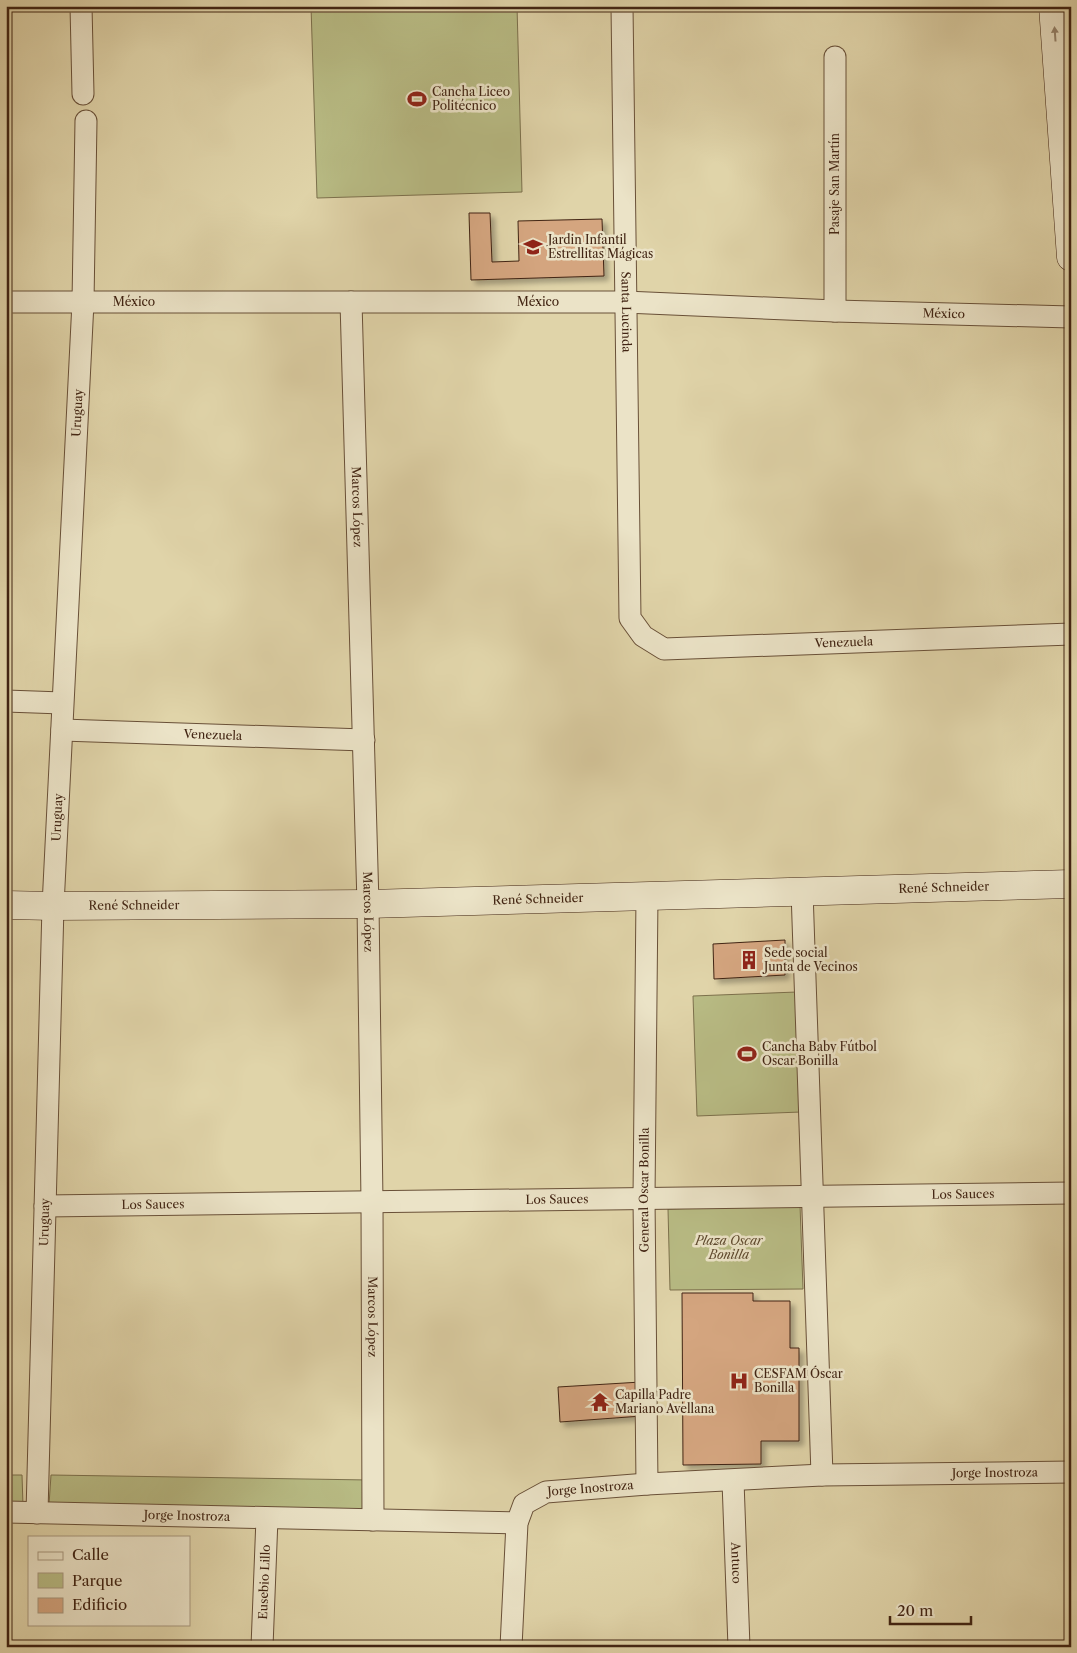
<svg xmlns="http://www.w3.org/2000/svg" width="1077" height="1653" viewBox="0 0 1077 1653" font-family="'Libre Caslon Text',serif">
<style>
.green{fill:#b8bb84;stroke:#7c704c}
.building{fill:#d4a57f;stroke:#412413;filter:url(#shadow)}
.lines{fill:none;stroke-linecap:round;stroke-linejoin:round}
.street-casing{stroke:#695038;stroke-width:23}
.secondary-casing{stroke:#412413;stroke-width:29}
.street{stroke:#ebe3c7;stroke-width:21}
.secondary{stroke:#ebe3c7;stroke-width:28}
.oneway{fill:#96846d}
.labels{text-anchor:middle;stroke-width:5;stroke-linejoin:round;paint-order:stroke}
.poi-label{font-size:12px;fill:#412413;stroke:#ebe3c7;text-anchor:start}
.street-label{font-size:12px;fill:#412413;stroke:#ebe3c7}
.park-label{font-size:12px;font-style:italic;fill:#5f4a2f;stroke:#ebe3c7}
</style>
<defs>
<filter id="shadow"><feDropShadow dx="4.5" dy="4.5" stdDeviation="2.5" flood-color="#0004"/></filter>
</defs>
<rect width="100%" height="100%" fill="#e0d4a9"/>
<filter id="stains"><feTurbulence type="fractalNoise" baseFrequency=".004" numOctaves="4"/><feColorMatrix values="0 0 0 0 .2 0 0 0 0 .09 0 0 0 0 .02 0 0 0 .5 -.17"/></filter>
<radialGradient id="worn" r=".72"><stop offset=".6" stop-color="#630" stop-opacity="0"/><stop offset="1" stop-color="#630" stop-opacity=".3"/></radialGradient>
<path class="green" d="M311,6H517L522,192L317,198Z
M797,992L801,1112L697,1116L693,996Z
M800,1205L803,1289L670,1290L668,1209Z
M6,1475H22L23,1506L6,1505Z
M51,1475L369,1480L365,1512L49,1505Z"/>
<path class="building" d="M469,213H490L492,262L519,261L518,221L602,219L604,276L471,280Z
M785,940V975L714,979L713,944Z
M682,1293H753V1301H790V1348H799V1441H761V1464L683,1465Z
M641,1382L642,1416L560,1422L558,1387Z"/>
<g class="lines">
<g class="street-casing">
<g id="street">
<path d="M81,6L83,94"/>
<path id="s1" d="M622,6L630,618L643,636L664,649L1071,634"/>
<path id="s2" d="M6,302H625L835,311L1071,317"/>
<path id="s3" d="M351,302L368,904L372,1202L373,1520"/>
<path d="M835,311V57"/>
<path d="M6,701L62,703"/>
<path id="s4" d="M62,730L364,740"/>
<path d="M802,891L822,1475"/>
<path id="s5" d="M45,1206L1071,1193"/>
<path id="s6" d="M733,1481L739,1647"/>
<path id="s7" d="M647,1484L644,1198L647,896"/>
<path id="s8" d="M6,1512L517,1523"/>
<path id="s9" d="M37,1513L53,906L83,302L86,121"/>
<path id="s10" d="M262,1647L267,1518"/>
<path id="s11" d="M511,1647L517,1523L524,1504L546,1492L647,1484L822,1475L1071,1472"/>
</g>
</g>
<g class="secondary-casing">
<g id="secondary">
<path d="M1053,6L1071,257"/>
<path id="s12" d="M6,905L53,906L368,904L1071,884"/>
</g>
</g>
<use href="#street" class="street"/>
<use href="#secondary" class="secondary"/>
</g>
<defs><path id="oneway-solid" d="M-6-.8H1V-3.2L6.5 0L1 3.2V.8H-6Z" transform="scale(1.25)"/></defs>
<use class="oneway" href="#oneway-solid" transform="translate(1055 34) rotate(-94)"/>
<defs>
<g id="stadium-bare" transform="scale(1.5)"><path d="M0-5a6.5 5 0 1 0 0 10a6.5 5 0 1 0 0-10ZM-3.5-1.8h7v3.6h-7Z" fill="#8f2418" stroke="#ebe3c7" stroke-width="2.5" paint-order="stroke"/></g>
<g id="school-bare" transform="scale(1.5)"><path d="M0-5L7-2L0 1L-7-2ZM-4 1L0 2.5L4 1V4Q0 6-4 4Z" fill="#8f2418" stroke="#ebe3c7" stroke-width="2.5" paint-order="stroke"/></g>
<g id="building-bare" transform="scale(1.5)"><path d="M-4-6H4V6H1V3H-1V6H-4ZM-2.5-4.3h1.7v1.8h-1.7ZM.8-4.3h1.7v1.8H.8ZM-2.5-1h1.7V.8h-1.7ZM.8-1h1.7V.8H.8Z" fill="#8f2418" stroke="#ebe3c7" stroke-width="2.5" paint-order="stroke"/></g>
<g id="hospital-bare" transform="scale(1.5)"><path d="M-5-5h3v3.5h4V-5h3V5h-3V1.5h-4V5h-3Z" fill="#8f2418" stroke="#ebe3c7" stroke-width="2.5" paint-order="stroke"/></g>
<g id="temple-bare" transform="scale(1.5)"><path d="M0-6L5-2H3V0L6.5 2.5H4V6H1.5V3h-3V6H-4V2.5H-6.5L-3 0V-2H-5Z" fill="#8f2418" stroke="#ebe3c7" stroke-width="2.5" paint-order="stroke"/></g>
</defs>
<g fill-rule="evenodd">
<use href="#stadium-bare" x="417" y="99"/>
<use href="#school-bare" x="533" y="247"/>
<use href="#building-bare" x="749" y="960"/>
<use href="#stadium-bare" x="747" y="1054"/>
<use href="#hospital-bare" x="739" y="1381"/>
<use href="#temple-bare" x="600" y="1402"/>
</g>
<g class="labels">
<g class="poi-label">
<text x="432" y="96">Cancha Liceo<tspan x="432" dy="14">Politécnico</tspan></text>
<text x="548" y="244">Jardin Infantil<tspan x="548" dy="14">Estrellitas Mágicas</tspan></text>
<text x="764" y="957">Sede social<tspan x="764" dy="14">Junta de Vecinos</tspan></text>
<text x="762" y="1051">Cancha Baby Fútbol<tspan x="762" dy="14">Oscar Bonilla</tspan></text>
<text x="754" y="1378">CESFAM Óscar<tspan x="754" dy="14">Bonilla</tspan></text>
<text x="615" y="1399">Capilla Padre<tspan x="615" dy="14">Mariano Avellana</tspan></text>
</g>
<g class="street-label">
<text transform="translate(835 184) rotate(-90)" y="4">Pasaje San Martín</text>
<text dy="4" stroke="none"><textPath href="#s2" startOffset="128">México</textPath></text>
<text dy="4" stroke="none"><textPath href="#s2" startOffset="532">México</textPath></text>
<text dy="4" stroke="none"><textPath href="#s1" startOffset="306">Santa Lucinda</textPath></text>
<text dy="4" stroke="none"><textPath href="#s2" startOffset="938">México</textPath></text>
<text dy="4" stroke="none"><textPath href="#s9" startOffset="1101">Uruguay</textPath></text>
<text dy="4" stroke="none"><textPath href="#s3" startOffset="205">Marcos López</textPath></text>
<text dy="4" stroke="none"><textPath href="#s1" startOffset="839">Venezuela</textPath></text>
<text dy="4" stroke="none"><textPath href="#s4" startOffset="151">Venezuela</textPath></text>
<text dy="4" stroke="none"><textPath href="#s9" startOffset="696">Uruguay</textPath></text>
<text dy="4" stroke="none"><textPath href="#s12" startOffset="938">René Schneider</textPath></text>
<text dy="4" stroke="none"><textPath href="#s12" startOffset="532">René Schneider</textPath></text>
<text dy="4" stroke="none"><textPath href="#s12" startOffset="128">René Schneider</textPath></text>
<text dy="4" stroke="none"><textPath href="#s3" startOffset="610">Marcos López</textPath></text>
<text dy="4" stroke="none"><textPath href="#s7" startOffset="294">General Oscar Bonilla</textPath></text>
<text dy="4" stroke="none"><textPath href="#s5" startOffset="918">Los Sauces</textPath></text>
<text dy="4" stroke="none"><textPath href="#s5" startOffset="512">Los Sauces</textPath></text>
<text dy="4" stroke="none"><textPath href="#s5" startOffset="108">Los Sauces</textPath></text>
<text dy="4" stroke="none"><textPath href="#s9" startOffset="291">Uruguay</textPath></text>
<text dy="4" stroke="none"><textPath href="#s3" startOffset="1015">Marcos López</textPath></text>
<text dy="4" stroke="none"><textPath href="#s11" startOffset="619">Jorge Inostroza</textPath></text>
<text dy="4" stroke="none"><textPath href="#s11" startOffset="214">Jorge Inostroza</textPath></text>
<text dy="4" stroke="none"><textPath href="#s8" startOffset="181">Jorge Inostroza</textPath></text>
<text dy="4" stroke="none"><textPath href="#s6" startOffset="82">Antuco</textPath></text>
<text dy="4" stroke="none"><textPath href="#s10" startOffset="65">Eusebio Lillo</textPath></text>
</g>
<g class="park-label">
<text x="729" y="1245">Plaza Oscar<tspan x="729" dy="14">Bonilla</tspan></text>
</g>
</g>
<rect width="1077" height="1653" fill="none" stroke="#e0d4a9" stroke-width="25"/>
<rect x="8" y="8" width="1062" height="1638" fill="none" stroke="#412413" stroke-width="2.5"/>
<rect x="12" y="12" width="1052" height="1628" fill="none" stroke="#412413"/>
<rect x="28" y="1536" width="162" height="90" fill="#ebe3c7" stroke="#a7977f"/>
<rect x="38" y="1552" width="25" height="8" fill="#ebe3c7" stroke="#a7977f"/>
<text x="72" y="1560" font-size="15" fill="#412413">Calle</text>
<rect x="38" y="1573" width="25" height="15" fill="#b8bb84" stroke="#a7977f"/>
<text x="72" y="1586" font-size="15" fill="#412413">Parque</text>
<rect x="38" y="1598" width="25" height="15" fill="#d4a57f" stroke="#a7977f"/>
<text x="72" y="1610" font-size="15" fill="#412413">Edificio</text>
<path d="M890 1616v8h81v-8" fill="none" stroke="#412413" stroke-width="2.5"/>
<text x="897" y="1616" font-size="15" fill="#412413" stroke="#ebe3c7" stroke-width="4" paint-order="stroke">20 m</text>
<rect width="100%" height="100%" filter="url(#stains)"/>
<rect width="100%" height="100%" fill="url(#worn)"/>
</svg>
